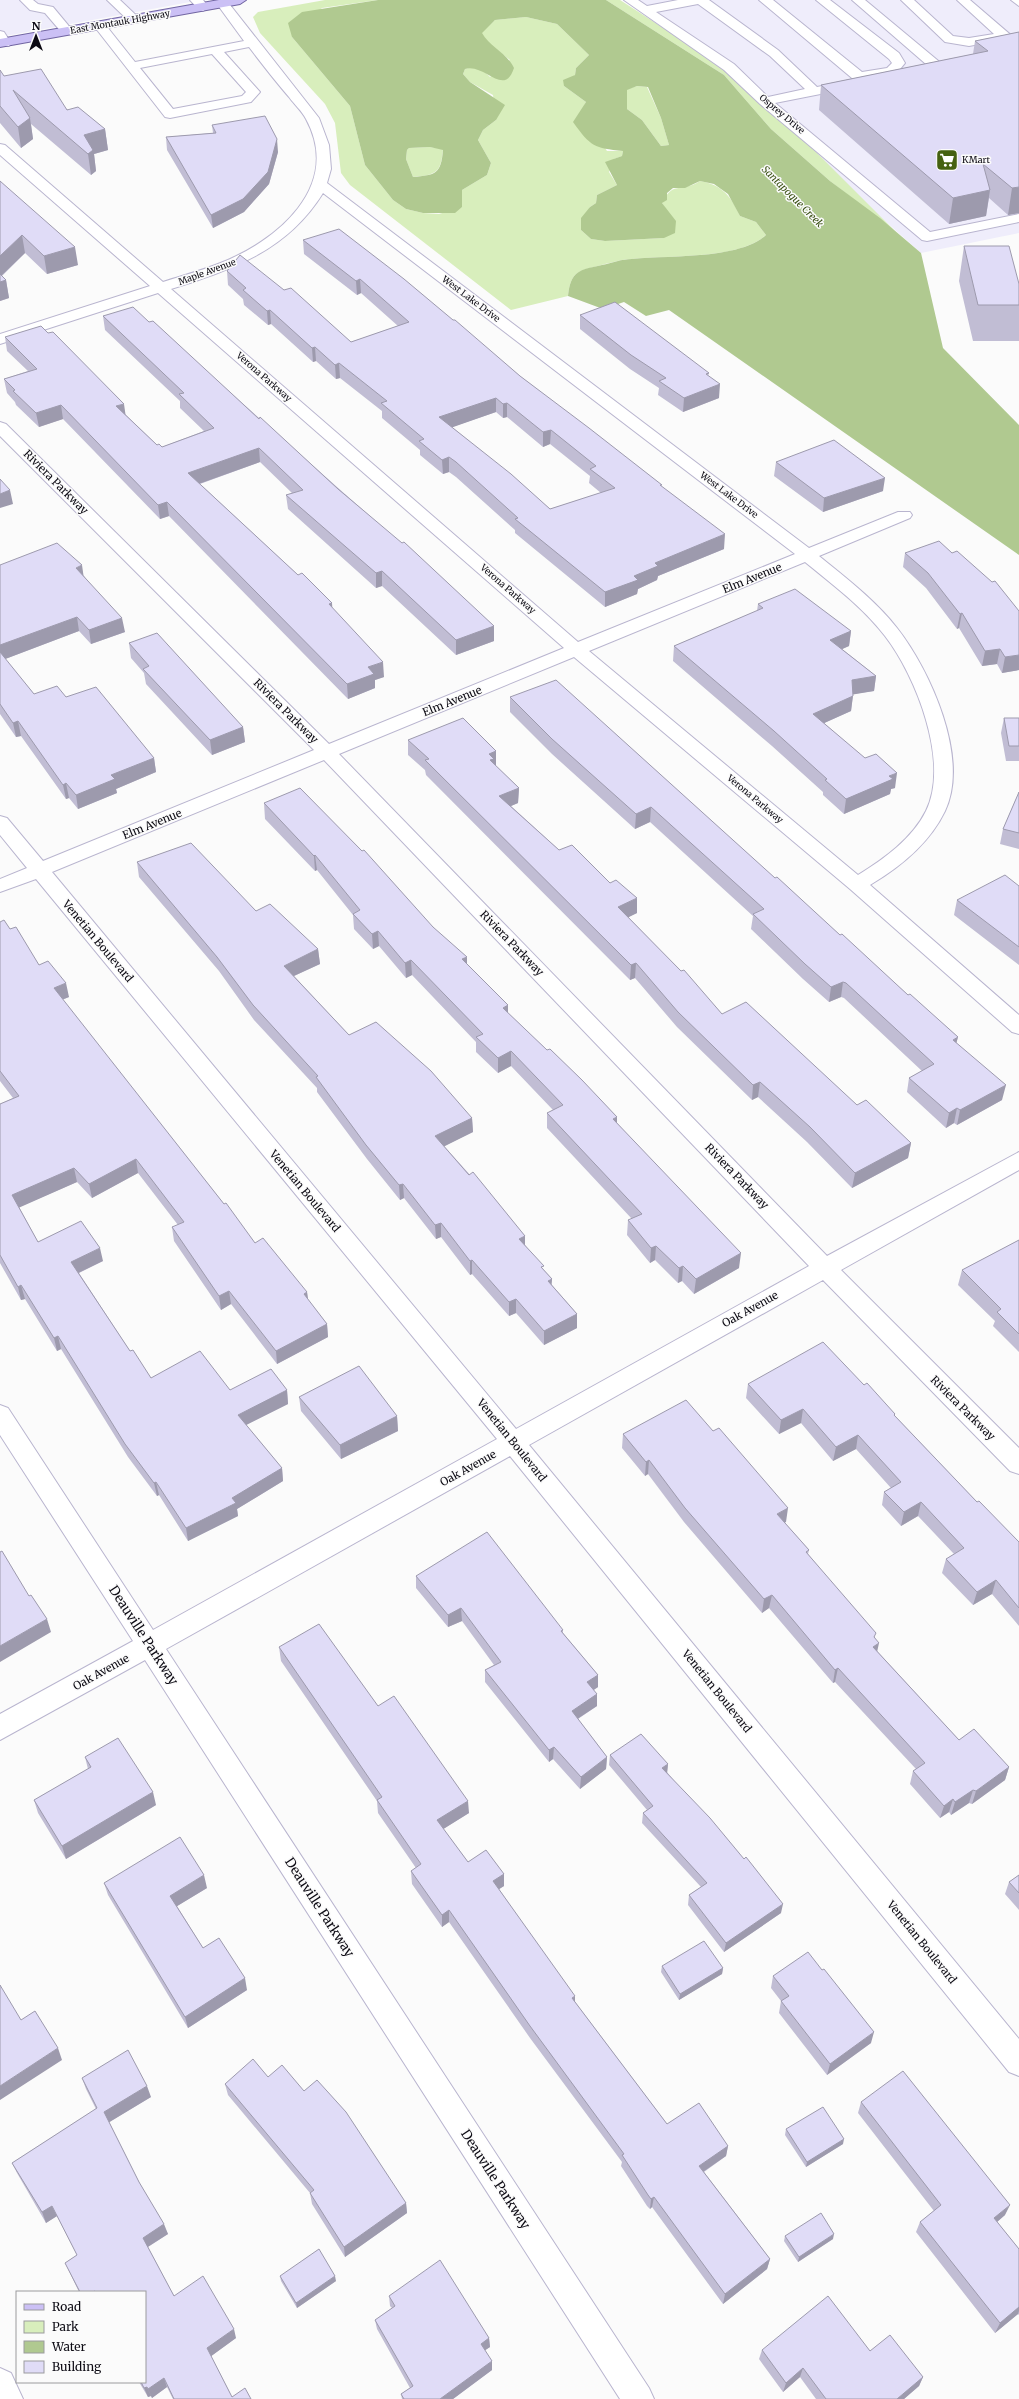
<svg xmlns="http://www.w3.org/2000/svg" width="1019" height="2399" viewBox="0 0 1019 2399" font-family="Merriweather,serif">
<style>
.built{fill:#efedfb}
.green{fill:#d8eebc}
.water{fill:#b0c990;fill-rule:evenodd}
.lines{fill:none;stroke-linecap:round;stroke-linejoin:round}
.minor-casing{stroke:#b9b5cf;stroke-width:2}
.major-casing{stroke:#7165a2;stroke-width:2}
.minor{fill:#fff;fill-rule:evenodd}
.major{fill:#cbc0f5;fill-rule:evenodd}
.wall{fill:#c1bdd4;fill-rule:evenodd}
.shaded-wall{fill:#9d9aad}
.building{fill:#e0dcf7;stroke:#9d9aad;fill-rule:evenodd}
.labels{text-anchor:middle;stroke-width:3;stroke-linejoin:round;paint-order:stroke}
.far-street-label{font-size:9px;fill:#0c0a13;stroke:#fbfbfb}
.far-poi-label{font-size:9px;fill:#0c0a13;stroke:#fbfbfb;text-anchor:start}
.far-water-label{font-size:10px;font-style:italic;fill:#384e11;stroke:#fbfbfb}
.street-label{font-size:11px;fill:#0c0a13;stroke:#fbfbfb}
.near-street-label{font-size:13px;fill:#0c0a13;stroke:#fbfbfb}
</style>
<rect width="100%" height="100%" fill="#fbfbfb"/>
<path class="built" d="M0,0H201L0,37Z
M637,0H1019V233L921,253Z"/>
<path class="green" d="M325,0H378L322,8L292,37L350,106L365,165L393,200L406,209L423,213L439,214L462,207V190L487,175L491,163L478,140L483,130L496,120L493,95L470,82L463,74L465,69C476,66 482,69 490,77L510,60L487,42L481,33L495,20L526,17L557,24L589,55L576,68L575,75L564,86L586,102L581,112L607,151H623L622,156L614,159L609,172L617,185L597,195L596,203L590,207L581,230L591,239L605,241L664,238L667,211L662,203C673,180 682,193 700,181C722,185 731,196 740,216L756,222L766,235C737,260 669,255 632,259C623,259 614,262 605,264C596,267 584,268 576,274C570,280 569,288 568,296L511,310L350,185L341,173L335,123L325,104L260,33L253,17L258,12Z
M606,0H620L727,69L803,139L895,231L830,181L771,129L724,75Z
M637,86L647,87L661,118L669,145L661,146L642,120L627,109V89Z
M430,147L443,149C441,173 436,175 413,177L406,159L407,150L409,148Z"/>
<path class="water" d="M378,0H606L724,75L771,129L830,181L880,218L921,253L943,348L1019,425V555L669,310L646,316L624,302L603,309L568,296C569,288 570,280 576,274C583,268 594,267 602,265C612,263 622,259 632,259C669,255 738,260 766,235L756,222L740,216L728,194L714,184L700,181L685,188H673L667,193V200L662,203L676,221L675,233L664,238L605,241L591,239L581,230V218L590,207L596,203L597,195L617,185L605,162L622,156L623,151C594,148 591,147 573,122L586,102L564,86L563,80L575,75L576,68L589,55L557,24L526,17L495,20L482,33C490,47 507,53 514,68C504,98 485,63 465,69L463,74L470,82L505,105L496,120L483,130L478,140L491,163L487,175L462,190V207L455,213H423L406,209L393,200L365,165L350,106L292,37L288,23L302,12ZM637,86L648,87L661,118L669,145L661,146L642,120L627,109V90ZM430,147L443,150C441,174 436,175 413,177L406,159L407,150L409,148Z"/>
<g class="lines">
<g class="minor-casing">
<path id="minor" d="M20,0H33L38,4L53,7L73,31L71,34H63L45,13L30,10Z
M107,0H120L140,19L138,22H130Z
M190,0H203L209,7L203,11L199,10Z
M223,0L227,1L319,118L329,145L331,169L327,183L809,548L898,512H910L912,515L910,518L819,556C846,578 875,600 897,628C930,670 970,758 945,811C929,844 900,867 870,885L1019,1015V1034L1012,1032L850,889L574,657L339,754L827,1256L1019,1152V1170L841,1270L1019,1448V1474L1010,1471L823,1280L529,1445L1019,2039V2076L1009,2072L510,1456L166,1649L649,2388L654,2399H620L145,1660L0,1740V1714L133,1641L0,1435V1405L8,1408L153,1630L497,1439L36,879L0,892V879L27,868L0,835V816L7,818L43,861L314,750L0,436V422L6,424L329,744L564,648L158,293L0,344V334L150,286L0,155V144L5,145L163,282C181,276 200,271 218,264C276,242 343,187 306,119C302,111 294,104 289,97C275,81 262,64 249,47L224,52L260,92L251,102L170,118L165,117L94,26L96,23H104L135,62L244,41L217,4ZM212,54L246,92L242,96L173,109L140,68ZM323,193L795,554L578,642L171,289C233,269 287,251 323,193ZM805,562C833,585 863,607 885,636C916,676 950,762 926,811C912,839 884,859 858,875L589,651ZM324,760L809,1266L516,1429L52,872Z
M624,0H638L647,6L678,0H709L778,50L817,87L851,80L856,81L857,84L856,87L775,103L930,232L1019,214V222L927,241L922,240L760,104L724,70ZM698,4L770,56L805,89L768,97L734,64L656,12Z
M759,0H773L862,72L887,68L892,63L889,59L816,0H830L899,53L905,63L896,74L869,79V84H859Z
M852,0H865L942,64L943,67L942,70L914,76L909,75L908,72L909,69L927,65Z
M901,0H914L953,36L969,38L994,34L957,0H970L1019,42V53L1015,52L1001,40L969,46L945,42Z
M1011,0H1019V6Z
M0,31L4,32L11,43L9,46L0,45Z
M0,2368L11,2373L23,2399H0Z"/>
</g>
<g class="major-casing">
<path id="major" d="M219,0H246L240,4L0,47V39Z"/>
</g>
<use href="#minor" class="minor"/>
<use href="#major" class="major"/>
</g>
<path class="wall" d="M1019,32V213L1008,215L989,198L986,216L949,224L819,110L821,85L973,54L975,41Z
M0,70L4,76L105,129L108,150L94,154L96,171L91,175L31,124L33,139L21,148L0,123Z
M212,125L278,152L269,184L244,212L213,228L167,150L166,137L213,133Z
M0,181L78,265L47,274L25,253L2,276L6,280L9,298L0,301Z
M303,240L453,320L520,376L662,487L724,549L658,576L657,580L638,589L637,594L605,607L515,533V530L456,477L449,472L443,474L420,455V450L382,418V411L340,378L336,379L316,361L313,362L271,324L268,325L244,305L243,299L228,285L227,271L284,290L351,342L398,326L361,293L357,295L304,254ZM496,412L503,418L507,417L543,447L550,444L590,476L589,483L601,493L550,509L452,427Z
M964,246L1019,284V341H973L959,281Z
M580,315L709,373L708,376L719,398L683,412L658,395L659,388L630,369L580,329Z
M103,316L149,322L231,393L494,626V641L456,655L382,586L376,588L288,509L286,495L292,493L260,462L200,484L298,575L332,603V608L384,677L375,680V688L348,699L169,516L160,519L63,419L39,427L16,405L15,402L7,393L4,379L28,371L7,351L5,337L126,415L157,445L162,447L204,431L180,408V401L105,330Z
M776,462L883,491L823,512L774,476Z
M905,553L1019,611V670L1002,673L997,664L982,666L959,628L957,629L926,588L903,567Z
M0,565L84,576L125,632L91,644L79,631L5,659L34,694L66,697L154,758L156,772L116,789L117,793L78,809L69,798L66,799L21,736L16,737L0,714Z
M758,604L851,631L849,646L842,649L876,676L874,691L853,694L851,711L824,723L895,788L891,789L890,794L844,814L823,795V792L772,746L673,661L674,646L757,611Z
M129,643L243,727L245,742L212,755L146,684L144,673L131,658Z
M510,697L775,878L908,995L958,1037L956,1043L1002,1100L957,1125L954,1123L946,1128L907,1092L909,1078L922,1071L844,998L841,997L829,1002L803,979L751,929L753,916L650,822L635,829L552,754L510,712Z
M1004,718H1019V761H1006L1001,733Z
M408,740L496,751V766L519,788L518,803L511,806L559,850L637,913L628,917L722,1014L857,1105L911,1143L908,1158L852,1188L807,1142L758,1097L752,1100L677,1027L635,978L630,980L426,775L425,770L408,755Z
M1019,792V849L1000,844L1003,829Z
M264,803L433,927L467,964L508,1005V1013L617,1117V1123L739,1268L694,1294L682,1281L678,1283L655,1260L650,1263L627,1235L628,1220L632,1219L547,1128V1113L553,1110L511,1066L498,1073L476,1052V1042L412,975L406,978L379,946L373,949L354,929L353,915L317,870L315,871L265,819Z
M137,862L256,911L318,949L320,964L294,976L349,1035L472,1118L473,1132L444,1146L525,1236V1245L544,1270L552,1279L551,1284L577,1314V1328L544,1345L516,1313L509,1316L472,1274L470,1275L441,1237L436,1239L404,1198L400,1200L367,1159L317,1092V1088L254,1020L219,971L139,877Z
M1019,886V965L954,915L957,900Z
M0,922L10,929L39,965L69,997L62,1000L255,1243L307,1292L308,1300L327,1324L328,1337L277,1364L231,1304L221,1310L174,1241L172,1227L178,1225L138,1173L92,1198L77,1182L19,1207L38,1242L103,1261L79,1273L130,1351L151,1378L230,1390H287L288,1404L246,1425L282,1468L283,1481L237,1509L238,1516L188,1541L159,1495L157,1496L128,1457L61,1349L57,1351L25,1299L21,1300L0,1263V1104L13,1098L0,1081Z
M1019,1240V1352L993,1326L995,1321L958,1285L962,1270Z
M748,1384L895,1416L977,1502L1019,1542V1626L992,1594L973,1605L942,1573L946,1559L954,1554L918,1516L901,1526L882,1505L884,1492L891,1488L856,1449L833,1461L801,1423L779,1434L746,1398Z
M299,1397L397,1416L398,1431L341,1459L301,1411Z
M623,1434L786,1522H784L809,1550L808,1554L875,1637L877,1651L959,1740L1009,1767L1005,1780L972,1804L969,1803L951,1815L949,1812L940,1818L910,1784L913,1771L916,1769L835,1682L833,1683L769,1608L762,1613L684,1522L648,1474L645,1476L622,1448Z
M416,1576L563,1630V1633L598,1675V1687L594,1690L597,1706L578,1719L607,1757L606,1769L580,1789L553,1759L549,1762L485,1682V1670L494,1665L462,1621L448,1627L416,1588Z
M279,1647L378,1706L469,1813L443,1829L468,1862L504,1874V1886L499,1889L575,2002L667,2124L728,2146L726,2156L704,2172L770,2259L767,2269L723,2304L652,2207L650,2209L647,2206L621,2166L622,2162L530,2038L449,1922L442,1927L412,1884L411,1871L416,1868L378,1813L377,1801L281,1661Z
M610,1755L668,1764L667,1772L781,1913L724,1952L688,1905L689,1895L701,1887L642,1823L643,1813L647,1810L609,1765Z
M85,1757L156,1805L66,1859L38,1813L34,1800L88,1769Z
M1019,1875V1910L1005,1894L1009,1882Z
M104,1883L207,1888L177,1906L203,1948L247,1990L188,2028L108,1895Z
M662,1966L723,1968L722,1974L679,2000L661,1972Z
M773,1976L871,2043L827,2075L779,2013L781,2001L771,1988Z
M268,2077L304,2091L406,2203L407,2213L345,2257L312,2204L310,2193L228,2095L225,2084Z
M82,2078L151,2097L109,2122L139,2182L168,2234L148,2247L174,2296L236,2338L211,2356L232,2397L251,2399H173L167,2387L152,2398L151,2396L148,2397L139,2382H145V2292H79L65,2263L77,2255L57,2216L46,2223L17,2173L12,2163L96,2109L86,2089Z
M861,2102L1005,2215L997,2222L1019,2249V2315L1018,2314L995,2333L916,2232L920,2222L934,2211L858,2113Z
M786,2129L843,2144L806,2167L785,2135Z
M785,2236L833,2239L798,2262L784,2241Z
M280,2276L336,2281L297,2308L281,2281Z
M389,2296L489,2338L490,2347L485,2350L492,2370L453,2399H402L401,2394L410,2388L377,2329L375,2320L392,2308L390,2306Z
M762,2350L870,2351L923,2377L919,2386L904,2399H816L800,2377L783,2392L759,2359Z"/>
<path class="shaded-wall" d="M30,118L33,139L21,148L18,127Z
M105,129L108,150L94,154L96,171L91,175L88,154L84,135Z
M277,139L278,152L269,184L244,212L213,228L211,215Z
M1019,187V213L1008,215L1012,188Z
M990,190L986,216L949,224L953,198Z
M22,235L25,253L0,277V256Z
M75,247L78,265L47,274L44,256Z
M360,279L361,293L357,295L356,281Z
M6,280L9,298L0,301V282Z
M270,310L271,324L268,325L267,311Z
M315,347L316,361L313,362L312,348Z
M339,363L340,378L336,379L335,365Z
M720,384L719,398L683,412L684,398Z
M496,398V412L439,432V417Z
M507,403V417L503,418V404Z
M124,404L126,418L116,406Z
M61,405L63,419L39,427L36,413Z
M551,430L550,444L543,447V432Z
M259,448L260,462L190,487L188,473Z
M449,457V472L443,474L442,460Z
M885,478L883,491L823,512L824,498Z
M10,490L13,504L0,508V494Z
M167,502L169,516L160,519L158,505Z
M725,534L724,549L658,576L657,580L638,589L637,594L605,607V592L634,576L655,563Z
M82,565L84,579L76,568Z
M382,571V586L376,588V573Z
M332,603L333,618L329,604Z
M962,613L959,628L957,629L960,614Z
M77,617L79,631L0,661V645Z
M122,618L125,632L91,644L89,630Z
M494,626V641L456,655V640Z
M851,631L849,646L829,655L830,640Z
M1000,649L997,664L982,666L985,651Z
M1019,655V670L1002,673L1005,657Z
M383,662L384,677L375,680V688L348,699L347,684L368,667Z
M876,676L874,691L850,695L852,680Z
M853,696L851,711L811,729L813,714Z
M18,721L21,736L16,737L13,723Z
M243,727L245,742L212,755L210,740Z
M496,751V766L490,775L489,754Z
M154,758L156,772L116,789L117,793L78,809L76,795L111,775Z
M897,773L895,788L891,789L890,794L844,814L846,799L889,776Z
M66,783L69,798L66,799L63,785Z
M519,788L518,803L499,811V796Z
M651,807L650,822L635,829L636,814Z
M315,855L317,870L315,871L314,856Z
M637,898V913L617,923L618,907Z
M378,931L379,946L373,949L372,934Z
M318,949L320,964L285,980L284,966Z
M467,957V972L462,959Z
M411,960L412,975L406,978L405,963Z
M636,963L635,978L630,980L631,965Z
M843,982L841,997L829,1002L831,987Z
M66,983L69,997L56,1002L54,988Z
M508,1005V1020L503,1008Z
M958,1037L954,1052L953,1040Z
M511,1051V1066L498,1073V1058Z
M760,1082L758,1097L752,1100L753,1085Z
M1006,1085L1002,1100L957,1125L960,1110Z
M957,1108L954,1123L946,1128L949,1113Z
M617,1117V1132L613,1119Z
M472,1118L473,1132L435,1151V1136Z
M911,1143L908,1158L852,1188L855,1173Z
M136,1159L138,1173L92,1198L89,1184Z
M74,1168L77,1182L16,1209L12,1195Z
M403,1184L404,1198L400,1200L399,1185Z
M441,1223V1237L436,1239L435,1225Z
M525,1236V1250L519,1239Z
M656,1246L655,1260L650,1263L651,1248Z
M100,1248L103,1261L74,1275L71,1262Z
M741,1253L739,1268L694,1294L696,1279Z
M472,1260V1274L470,1275V1261Z
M683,1266L682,1281L678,1283L679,1268Z
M552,1279L551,1293L548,1281Z
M21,1285L25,1299L21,1300L18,1287Z
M229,1291L231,1304L221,1310L219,1296Z
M307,1292L309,1306L304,1294Z
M516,1299V1313L509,1316V1302Z
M577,1314V1328L544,1345V1331Z
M327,1324L328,1337L277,1364L276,1351Z
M58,1336L61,1349L57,1351L54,1338Z
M287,1390L288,1404L240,1428L238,1415Z
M803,1409L801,1423L779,1434L781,1420Z
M397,1416L398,1431L341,1459L340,1445Z
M858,1435L856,1449L833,1461L836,1447Z
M649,1460L648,1474L645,1476L646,1462Z
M282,1468L283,1481L237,1509L238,1516L188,1541L186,1528L232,1498Z
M156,1482L159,1495L157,1496L154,1483Z
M921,1502L918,1516L901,1526L904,1512Z
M788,1508L786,1522L775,1528L777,1514Z
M996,1580L992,1594L973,1605L977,1592Z
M772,1595L769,1608L762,1613L764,1599Z
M461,1608L462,1621L448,1627V1615Z
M47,1619L51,1632L0,1662V1646Z
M879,1643L876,1657L873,1647Z
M838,1668L835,1682L833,1683L835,1670Z
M598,1675V1687L587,1694V1682Z
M597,1694V1706L571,1723L572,1711Z
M554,1747L553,1759L549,1762V1750Z
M607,1757L606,1769L580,1789L581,1777Z
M668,1764L667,1774L662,1768Z
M1009,1767L1005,1780L972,1804L976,1791Z
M973,1790L969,1803L951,1815L955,1802Z
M153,1792L156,1805L66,1859L62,1846Z
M953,1799L949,1812L940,1818L944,1806Z
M468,1801L469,1813L437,1833V1820Z
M504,1874V1886L493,1893V1881Z
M204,1875L207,1888L174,1908L170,1896Z
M783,1904L781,1913L724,1952L726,1943Z
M449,1910V1922L442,1927V1915Z
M723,1968L722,1974L679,2000L680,1994Z
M245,1978L247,1990L188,2028L185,2017Z
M575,1996V2008L572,1998Z
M874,2032L871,2043L827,2075L830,2064Z
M58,2048L62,2060L0,2100V2086Z
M147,2086L151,2097L108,2123L104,2112Z
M844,2139L843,2144L806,2167L807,2162Z
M728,2146L726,2156L697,2176L699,2166Z
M654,2197L652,2207L650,2209L651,2199Z
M406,2203L407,2213L345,2257L344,2247Z
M1010,2205L1005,2215L990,2228L994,2218Z
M52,2206L57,2216L46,2223L42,2212Z
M164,2224L168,2234L146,2248L143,2238Z
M834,2234L833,2239L798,2262L799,2257Z
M770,2259L767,2269L723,2304L725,2294Z
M335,2276L336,2281L297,2308L296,2303Z
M1019,2307V2311L1018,2314L995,2333L1000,2323Z
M234,2329L236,2338L210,2357L207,2348Z
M489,2338L490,2347L481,2353V2344Z
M492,2361V2370L453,2399H440Z
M803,2368L800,2377L783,2392L786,2383Z
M923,2377L919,2386L904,2399H897Z
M164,2378L167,2387L152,2398L148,2389Z
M147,2387L151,2396L148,2397L144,2388Z"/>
<path class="building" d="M1019,32V187L1012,188L983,164L990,190L953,198L821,85L988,51L975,41Z
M41,69L67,110L78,107L105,129L84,135L93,150L88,154L13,90L30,118L18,127L0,106V70L4,76Z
M265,116L277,139L268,172L243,199L211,215L166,137L216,133L212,125Z
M0,181L75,247L44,256L22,235L0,256Z
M339,229L404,279L453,320H455L520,376L589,428L662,485H660L725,534L655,563L658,566L634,576L638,580L605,592L515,519L518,518L456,462L449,457L442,460L419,441L424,439L381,403L387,401L339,363L335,365L315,347L312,348L270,310L267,311L243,290L246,288L227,271L240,255L284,290L291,288L351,342L409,322L360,279L356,281L303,240ZM496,398L503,404L507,403L543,432L551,430L596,466L590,469L615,488L550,509L511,474L439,417Z
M964,246H1009L1019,284V305H978Z
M0,274L6,280L0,282Z
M615,302L709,373L706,374L720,384L684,398L659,381L666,378L631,355L580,315Z
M133,307L149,322L153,321L231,393L259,419L260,417L338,489L402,543L404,542L494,626L456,640L382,571L376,573L286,495L303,490L259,448L188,473L298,575L302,573L332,603L329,604L383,662L368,667L374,674L347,684L167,502L158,505L61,405L36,413L13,391L15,390L4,379L37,369L5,337L41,326L48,333L53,332L124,404L116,406L157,445L159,444L162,447L214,428L179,394L184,393L103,316Z
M834,440L885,478L824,498L776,462Z
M0,479L10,490L0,494Z
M939,541L952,553L957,551L992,582L995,581L1019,611V655L1005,657L1000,649L985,651L962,613L960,614L928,573L905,553Z
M57,543L82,565L76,568L122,618L89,630L77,617L0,645V565Z
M795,589L851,631L830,640L876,676L852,680L853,696L813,714L865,758L876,754L897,773L889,776L893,779L846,799L825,780L827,779L774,731L674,646L763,608L758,604Z
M157,633L243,727L210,740L143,669L149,666L129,643Z
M0,652L34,694L57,686L66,697L96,687L154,758L111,775L115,779L76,795L66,783L63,785L18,721L13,723L0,704Z
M556,680L775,878L777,877L840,935L842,934L908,995L910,994L958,1037L953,1040L1006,1085L960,1110L957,1108L949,1113L909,1078L934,1064L846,983L843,982L831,987L805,964L753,914L764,909L651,807L636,814L552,739L510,697Z
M463,718L496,751L489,754L494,759L490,760L519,788L499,796L559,850L572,845L610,883L616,880L637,898L618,907L681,971L684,970L722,1014L746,1002L857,1105L866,1100L911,1143L855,1173L810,1127L760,1082L753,1085L678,1012L636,963L631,965L425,760L429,759L408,740Z
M1004,718H1019V746H1009Z
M300,788L362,851L364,850L433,927L467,957L462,959L508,1005L503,1008L547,1050L550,1049L582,1080L617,1117L613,1119L741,1253L696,1279L683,1266L679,1268L656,1246L651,1248L628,1220L642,1214L547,1113L563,1105L511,1051L498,1058L476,1037L483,1034L411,960L405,963L378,931L372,934L353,914L360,910L315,855L314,856L264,803Z
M1019,792V833L1003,829Z
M191,843L256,911L270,904L318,949L284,966L349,1035L376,1022L431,1071L472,1118L435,1136L469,1175L473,1172L525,1236L519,1239L544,1266L541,1267L552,1279L548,1281L577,1314L544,1331L516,1299L509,1302L472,1260L470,1261L441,1223L435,1225L403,1184L399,1185L366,1145L316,1077L318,1076L253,1005L217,957L137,862Z
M1005,875L1019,886V947L957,900Z
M4,920L10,929L16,927L39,965L48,961L66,983L54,988L224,1204L226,1203L255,1243L263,1238L307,1292L304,1294L327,1324L276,1351L229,1291L219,1296L172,1227L184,1222L136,1159L89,1184L74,1168L12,1195L38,1242L81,1221L100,1248L71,1262L130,1351L133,1350L151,1378L200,1351L230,1390L271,1369L287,1390L238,1415L282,1468L232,1498L236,1503L186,1528L156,1482L154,1483L125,1444L58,1336L54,1338L21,1285L18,1287L0,1255V1104L19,1096L0,1071V922Z
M1019,1240V1334L997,1312L1001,1309L962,1270Z
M823,1342L864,1385L867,1383L895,1414L894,1415L977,1502L979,1501L1019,1542V1608L996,1580L977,1592L946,1559L964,1548L921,1502L904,1512L884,1492L901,1482L858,1435L836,1447L803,1409L781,1420L748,1384Z
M359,1366L397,1416L340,1445L299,1397Z
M686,1400L713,1431L719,1428L788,1508L777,1514L809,1550L806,1552L876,1633L874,1637L879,1643L873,1647L959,1740L974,1729L1009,1767L976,1791L973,1790L955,1802L953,1799L944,1806L913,1771L925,1763L838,1668L835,1670L772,1595L764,1599L685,1508L649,1460L646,1462L623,1434Z
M487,1532L563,1630L561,1631L598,1675L587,1682L597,1694L572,1711L607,1757L581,1777L554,1747L549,1750L485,1670L501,1662L461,1608L448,1615L416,1576Z
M2,1551L29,1596L31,1595L47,1619L0,1646V1552Z
M319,1624L378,1706L394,1696L468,1801L437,1820L468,1862L486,1850L504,1874L493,1881L575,1996L572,1998L667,2124L699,2103L728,2146L699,2166L770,2259L725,2294L654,2197L651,2199L648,2195L622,2155L624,2154L530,2026L449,1910L442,1915L411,1871L421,1864L377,1800L382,1797L279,1647Z
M641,1734L668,1764L662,1768L710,1818L744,1859L746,1857L783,1904L726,1943L689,1895L707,1883L643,1813L653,1806L610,1755Z
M118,1738L153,1792L62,1846L34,1800L91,1767L85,1757Z
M180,1837L204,1875L170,1896L203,1948L219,1938L245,1978L185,2017L104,1883Z
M1019,1875V1893L1009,1882Z
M704,1941L723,1968L680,1994L662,1966Z
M808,1952L822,1970L824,1969L874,2032L830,2064L781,2001L789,1996L773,1976Z
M0,1985L21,2020L35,2011L58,2048L0,2086Z
M128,2050L147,2086L104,2112L139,2182L164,2224L143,2238L174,2296L203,2276L234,2329L207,2348L232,2397L245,2388L251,2399H174L164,2378L148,2389L147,2387L144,2388L141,2382H145V2292H96L95,2291L93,2292H80L65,2263L77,2255L52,2206L42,2212L12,2163L97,2108L82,2078Z
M253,2059L268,2077L282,2065L304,2091L317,2080L346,2112L406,2203L344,2247L310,2193L314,2190L225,2084Z
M903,2071L1010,2205L994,2218L1019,2249V2307L1000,2323L920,2222L941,2205L861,2102Z
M823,2107L844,2139L807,2162L786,2129Z
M821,2213L834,2234L799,2257L785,2236Z
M319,2249L335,2276L296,2303L280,2276Z
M440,2260L489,2338L481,2344L492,2361L440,2399H404L401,2394L413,2386L375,2320L395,2306L389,2296Z
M828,2296L870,2351L890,2335L923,2377L897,2399H826L803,2368L786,2383L762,2350Z"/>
<defs>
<g id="supermarket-square" transform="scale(1.15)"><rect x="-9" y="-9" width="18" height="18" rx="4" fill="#456111" stroke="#fbfbfb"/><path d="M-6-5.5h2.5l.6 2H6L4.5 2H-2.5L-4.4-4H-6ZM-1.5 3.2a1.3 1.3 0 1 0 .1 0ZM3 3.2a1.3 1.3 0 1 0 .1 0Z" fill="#fff"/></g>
</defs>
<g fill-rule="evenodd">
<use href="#supermarket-square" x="947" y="160"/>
</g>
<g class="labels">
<g class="far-street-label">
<text transform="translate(120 22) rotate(-10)" y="3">East Montauk Highway</text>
<text transform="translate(782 114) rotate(40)" y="3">Osprey Drive</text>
<text transform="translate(207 272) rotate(-20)" y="3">Maple Avenue</text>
<text transform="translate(471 299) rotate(37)" y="3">West Lake Drive</text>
<text transform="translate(264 377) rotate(41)" y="3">Verona Parkway</text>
<text transform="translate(729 495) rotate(37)" y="3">West Lake Drive</text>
<text transform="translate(508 589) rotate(41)" y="3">Verona Parkway</text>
<text transform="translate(755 799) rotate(40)" y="3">Verona Parkway</text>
</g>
<g class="far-poi-label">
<text x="962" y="163">KMart</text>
</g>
<g class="far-water-label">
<text transform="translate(793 196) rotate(45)" y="4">Santapogue Creek</text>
</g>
<g class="street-label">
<text transform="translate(56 482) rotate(45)" y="4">Riviera Parkway</text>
<text transform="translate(752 578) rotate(-22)" y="4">Elm Avenue</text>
<text transform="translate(452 701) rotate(-22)" y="4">Elm Avenue</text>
<text transform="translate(286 711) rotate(45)" y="4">Riviera Parkway</text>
<text transform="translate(152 824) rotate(-22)" y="4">Elm Avenue</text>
<text transform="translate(98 941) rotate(50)" y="4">Venetian Boulevard</text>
<text transform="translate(512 943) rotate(46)" y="4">Riviera Parkway</text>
<text transform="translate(737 1176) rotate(46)" y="4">Riviera Parkway</text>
<text transform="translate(305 1191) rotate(50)" y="4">Venetian Boulevard</text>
<text transform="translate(750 1309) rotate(-29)" y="4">Oak Avenue</text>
<text transform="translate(963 1408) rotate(45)" y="4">Riviera Parkway</text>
<text transform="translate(512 1440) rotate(51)" y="4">Venetian Boulevard</text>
<text transform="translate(468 1468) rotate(-29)" y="4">Oak Avenue</text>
<text transform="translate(101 1672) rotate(-29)" y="4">Oak Avenue</text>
<text transform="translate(717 1691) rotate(51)" y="4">Venetian Boulevard</text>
<text transform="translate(922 1942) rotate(51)" y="4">Venetian Boulevard</text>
</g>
<g class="near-street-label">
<text transform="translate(144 1635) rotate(57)" y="5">Deauville Parkway</text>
<text transform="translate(320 1907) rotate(57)" y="5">Deauville Parkway</text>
<text transform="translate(496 2179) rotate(57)" y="5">Deauville Parkway</text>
</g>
</g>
<rect x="16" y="2291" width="130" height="92" fill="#fbfbfb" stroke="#9b9b9e"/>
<rect x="24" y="2304" width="20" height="6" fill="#cbc0f5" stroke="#9b9b9e"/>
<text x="52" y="2311" font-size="12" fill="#0c0a13">Road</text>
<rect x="24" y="2321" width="20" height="12" fill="#d8eebc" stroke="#9b9b9e"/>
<text x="52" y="2331" font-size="12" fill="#0c0a13">Park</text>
<rect x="24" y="2341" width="20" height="12" fill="#b0c990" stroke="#9b9b9e"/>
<text x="52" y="2351" font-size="12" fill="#0c0a13">Water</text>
<rect x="24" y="2361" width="20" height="12" fill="#e0dcf7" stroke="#9b9b9e"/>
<text x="52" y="2371" font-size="12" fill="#0c0a13">Building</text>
<g transform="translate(36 36)" stroke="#fbfbfb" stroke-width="3" paint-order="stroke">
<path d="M0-3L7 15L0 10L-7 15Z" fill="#0c0a13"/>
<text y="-6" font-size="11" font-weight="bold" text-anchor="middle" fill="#0c0a13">N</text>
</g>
</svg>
